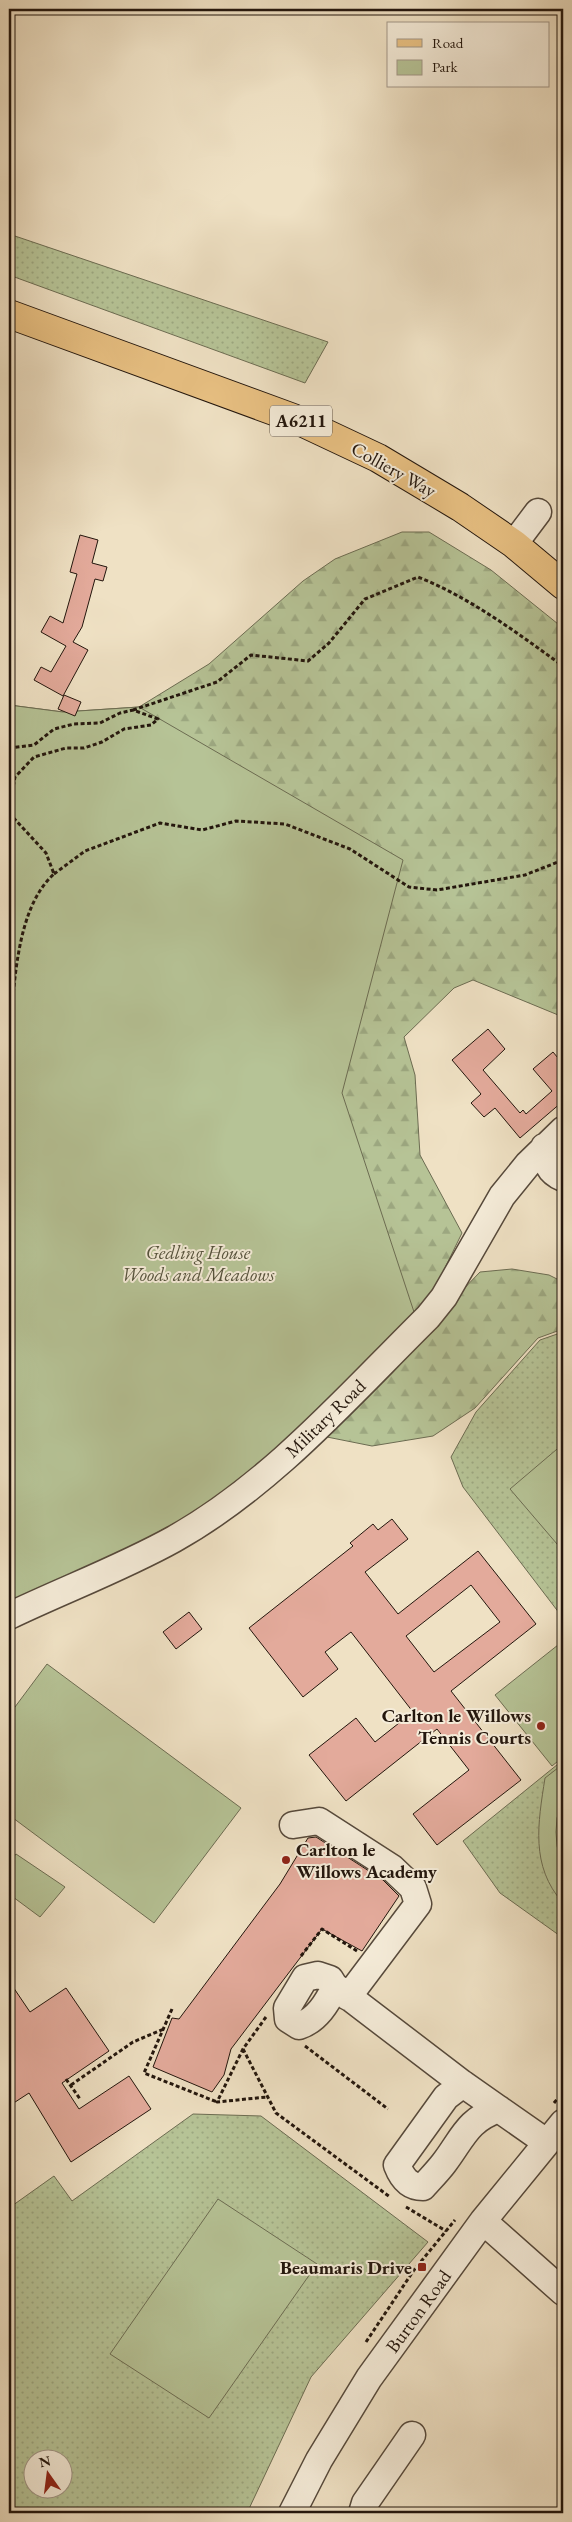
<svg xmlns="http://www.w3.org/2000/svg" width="572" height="2522" viewBox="0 0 572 2522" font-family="'EB Garamond',serif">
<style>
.grass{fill:url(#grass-dots);stroke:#6c6c52;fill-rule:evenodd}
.forest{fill:url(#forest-firs);stroke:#6c6c52}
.park{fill:#b6c396;stroke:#6c6c52}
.building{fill:#e3aa9b;stroke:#23160d;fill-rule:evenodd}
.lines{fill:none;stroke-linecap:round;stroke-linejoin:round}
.minor-casing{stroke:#56493b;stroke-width:29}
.major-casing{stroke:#23160d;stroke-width:30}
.path{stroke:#23160d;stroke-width:3;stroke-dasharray:4 2.5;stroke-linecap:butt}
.minor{stroke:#f5ecd9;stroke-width:26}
.major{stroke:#e8c082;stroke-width:28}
.poi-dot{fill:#8f2418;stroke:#f5ecd9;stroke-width:2}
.labels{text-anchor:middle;stroke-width:4;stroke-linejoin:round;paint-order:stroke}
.shield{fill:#f5ecd9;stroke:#62564a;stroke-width:1}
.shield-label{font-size:18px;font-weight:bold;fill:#23160d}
.street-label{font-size:19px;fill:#23160d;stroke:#f5ecd9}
.park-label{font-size:19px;font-style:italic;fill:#56533d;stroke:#f5ecd9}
.poi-label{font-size:19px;font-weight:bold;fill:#23160d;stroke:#f5ecd9;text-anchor:end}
</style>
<defs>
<pattern id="grass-dots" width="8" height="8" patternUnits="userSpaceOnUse" patternTransform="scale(1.25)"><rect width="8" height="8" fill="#b6c396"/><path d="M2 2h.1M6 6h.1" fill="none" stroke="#9ca780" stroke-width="1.8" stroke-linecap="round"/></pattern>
<pattern id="forest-firs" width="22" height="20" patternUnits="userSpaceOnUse" patternTransform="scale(1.25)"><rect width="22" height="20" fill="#b6c396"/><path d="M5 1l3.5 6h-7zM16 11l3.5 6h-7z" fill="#9ca780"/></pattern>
</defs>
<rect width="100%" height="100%" fill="#efe1c4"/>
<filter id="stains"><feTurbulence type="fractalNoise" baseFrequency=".004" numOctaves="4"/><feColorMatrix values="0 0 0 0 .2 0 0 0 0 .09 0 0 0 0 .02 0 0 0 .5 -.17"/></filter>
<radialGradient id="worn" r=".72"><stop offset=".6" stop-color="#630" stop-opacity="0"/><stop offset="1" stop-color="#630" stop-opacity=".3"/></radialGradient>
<path class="grass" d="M9,234L328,342L305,383L9,275Z
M563,1332V1618L463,1487L451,1457L476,1412L540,1340Z
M563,1760V1938L500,1893L463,1841Z
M193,2114L261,2116L428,2242L311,2377L247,2513H9V2208L54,2176L72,2201ZM32,2460H62V2490H32Z"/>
<path class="forest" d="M402,532H429L491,570L563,628V1017L473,980L454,988L404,1037L415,1075L420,1155L462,1233L436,1286L422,1306L381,1348L9,705L63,712L139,707L209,664L303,581L335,559Z
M512,1269L549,1275L563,1282V1329L538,1338L475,1408L433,1436L372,1446L322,1436L480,1272Z"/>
<path class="park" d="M9,705L63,712L139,707L403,860L342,1093L415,1315L265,1462L206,1506L138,1543L9,1604Z
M563,1444V1551L510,1489Z
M563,1641V1757L552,1766L495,1695Z
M47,1664L241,1808L154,1923L9,1815V1715Z
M563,1764V1799L557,1818L556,1832L557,1846L563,1867V1903C530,1866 538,1823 545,1778Z
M16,1854L65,1887L40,1917L9,1894V1863Z
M218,2199L317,2264L209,2418L110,2354Z"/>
<path class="building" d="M80,535L98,540L92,563L107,567L103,581L95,579L82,627L73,642L88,650L63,696L34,680L41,667L51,672L66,646L41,632L50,616L63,623L77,574L70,572Z
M64,695L81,702L75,716L58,709Z
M488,1029L505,1049L483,1070L520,1113L523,1110L526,1114L552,1091L533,1069L553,1052L563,1064V1104L562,1102L520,1138L495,1108L484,1117L471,1103L481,1094L452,1060Z
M392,1519L408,1539L365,1572L398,1614L478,1551L536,1624L451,1691L521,1780L437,1845L413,1814L469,1770L437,1729L346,1801L309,1755L356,1718L375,1742L413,1712L351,1632L325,1652L338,1669L303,1697L249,1628L353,1546L350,1543L373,1524L378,1530ZM471,1585L500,1622L434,1672L406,1636Z
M189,1612L202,1629L176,1649L163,1632Z
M316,1837L383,1880L399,1896L362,1951L322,1929L231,2049L224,2075L212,2092L153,2067L172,2018L179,2019L280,1884L308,1838Z
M9,1981L30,2012L66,1988L109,2051L62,2083L79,2109L129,2076L151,2109L71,2162L29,2093L9,2106Z"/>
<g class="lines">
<g class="minor-casing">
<path id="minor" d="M514,544L538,512
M544,1147C546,1162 548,1172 563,1178
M9,1616C63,1590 122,1568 174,1539C272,1484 349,1395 428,1317L444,1297L502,1196L528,1164L563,1130
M293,1825L319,1821L392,1868L413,1888L418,1904L348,1997
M318,1975L330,1979L335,1987C327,2003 317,2020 299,2026L288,2019L287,2008L305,1978Z
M336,1987L463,2084L546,2142
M463,2084L446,2097L397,2165C402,2178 409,2187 423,2187C430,2179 438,2171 444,2163C463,2138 467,2120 499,2109
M483,2221L563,2292
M292,2513L319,2460L369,2378L483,2221L563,2123
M362,2513L365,2503L412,2435"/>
</g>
<g class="major-casing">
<path id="major" d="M9,314L293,418L378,458L460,507L514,544L563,585"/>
</g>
<path class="path" d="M133,710L217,682L251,655L308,661L329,643L365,599L418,577C471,598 517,633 563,666
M9,748L34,745L54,729L74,724L100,723L120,713L133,710L158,719L151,725L124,729L102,742L84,748H66L34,757L15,777L9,809
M9,813L46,853L54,874C15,909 15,987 9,1036
M54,874L85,851L160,823L202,830L236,821L285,824L350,849L409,887L437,890L525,875L563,860
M301,1956L322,1929L357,1951
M172,2009L144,2073L217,2102
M266,2017L243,2049L217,2102L267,2097
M305,2046L388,2109
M243,2049L276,2113L390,2197
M66,2079L80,2099
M71,2085L133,2042L164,2029
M554,2103L563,2092
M406,2207L446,2231
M366,2342L414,2270L455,2220"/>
<use href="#minor" class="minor"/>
<use href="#major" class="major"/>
</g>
<g class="poi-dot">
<circle cx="541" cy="1726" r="5"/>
<circle cx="286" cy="1860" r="5"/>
<rect x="417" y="2262" width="10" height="10" rx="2.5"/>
</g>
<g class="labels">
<rect class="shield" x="270" y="405.5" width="62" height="31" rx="4"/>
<g class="shield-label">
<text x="301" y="427">A6211</text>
</g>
<g class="street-label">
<text transform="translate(394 469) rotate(29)" y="7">Colliery Way</text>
<text transform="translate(325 1418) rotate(-44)" y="7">Military Road</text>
<text transform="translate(418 2311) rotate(-54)" y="7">Burton Road</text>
</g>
<g class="park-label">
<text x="198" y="1259">Gedling House<tspan x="198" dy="22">Woods and Meadows</tspan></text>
</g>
<g class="poi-label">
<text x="531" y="1722">Carlton le Willows<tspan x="531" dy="22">Tennis Courts</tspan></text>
<text x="296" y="1856" text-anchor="start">Carlton le<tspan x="296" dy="22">Willows Academy</tspan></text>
<text x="412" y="2274">Beaumaris Drive</text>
</g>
</g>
<rect width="572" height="2522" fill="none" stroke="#efe1c4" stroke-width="30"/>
<rect x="10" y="10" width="552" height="2502" fill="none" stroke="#23160d" stroke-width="2.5"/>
<rect x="15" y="15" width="542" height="2492" fill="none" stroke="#23160d"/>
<rect x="387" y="22" width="162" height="65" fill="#f5ecd9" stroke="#a19687"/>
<rect x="397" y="39" width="25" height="8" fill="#e8c082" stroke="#a19687"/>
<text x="432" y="48" font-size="15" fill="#23160d">Road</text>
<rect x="397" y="60" width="25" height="15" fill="#b6c396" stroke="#a19687"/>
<text x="432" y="72" font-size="15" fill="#23160d">Park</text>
<g transform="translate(48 2474) rotate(346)"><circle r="24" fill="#f5ecd9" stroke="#a19687"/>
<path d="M0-4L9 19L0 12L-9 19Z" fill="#8f2418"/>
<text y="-8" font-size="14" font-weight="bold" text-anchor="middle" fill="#23160d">N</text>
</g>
<rect width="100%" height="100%" filter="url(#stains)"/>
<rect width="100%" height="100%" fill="url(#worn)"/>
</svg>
